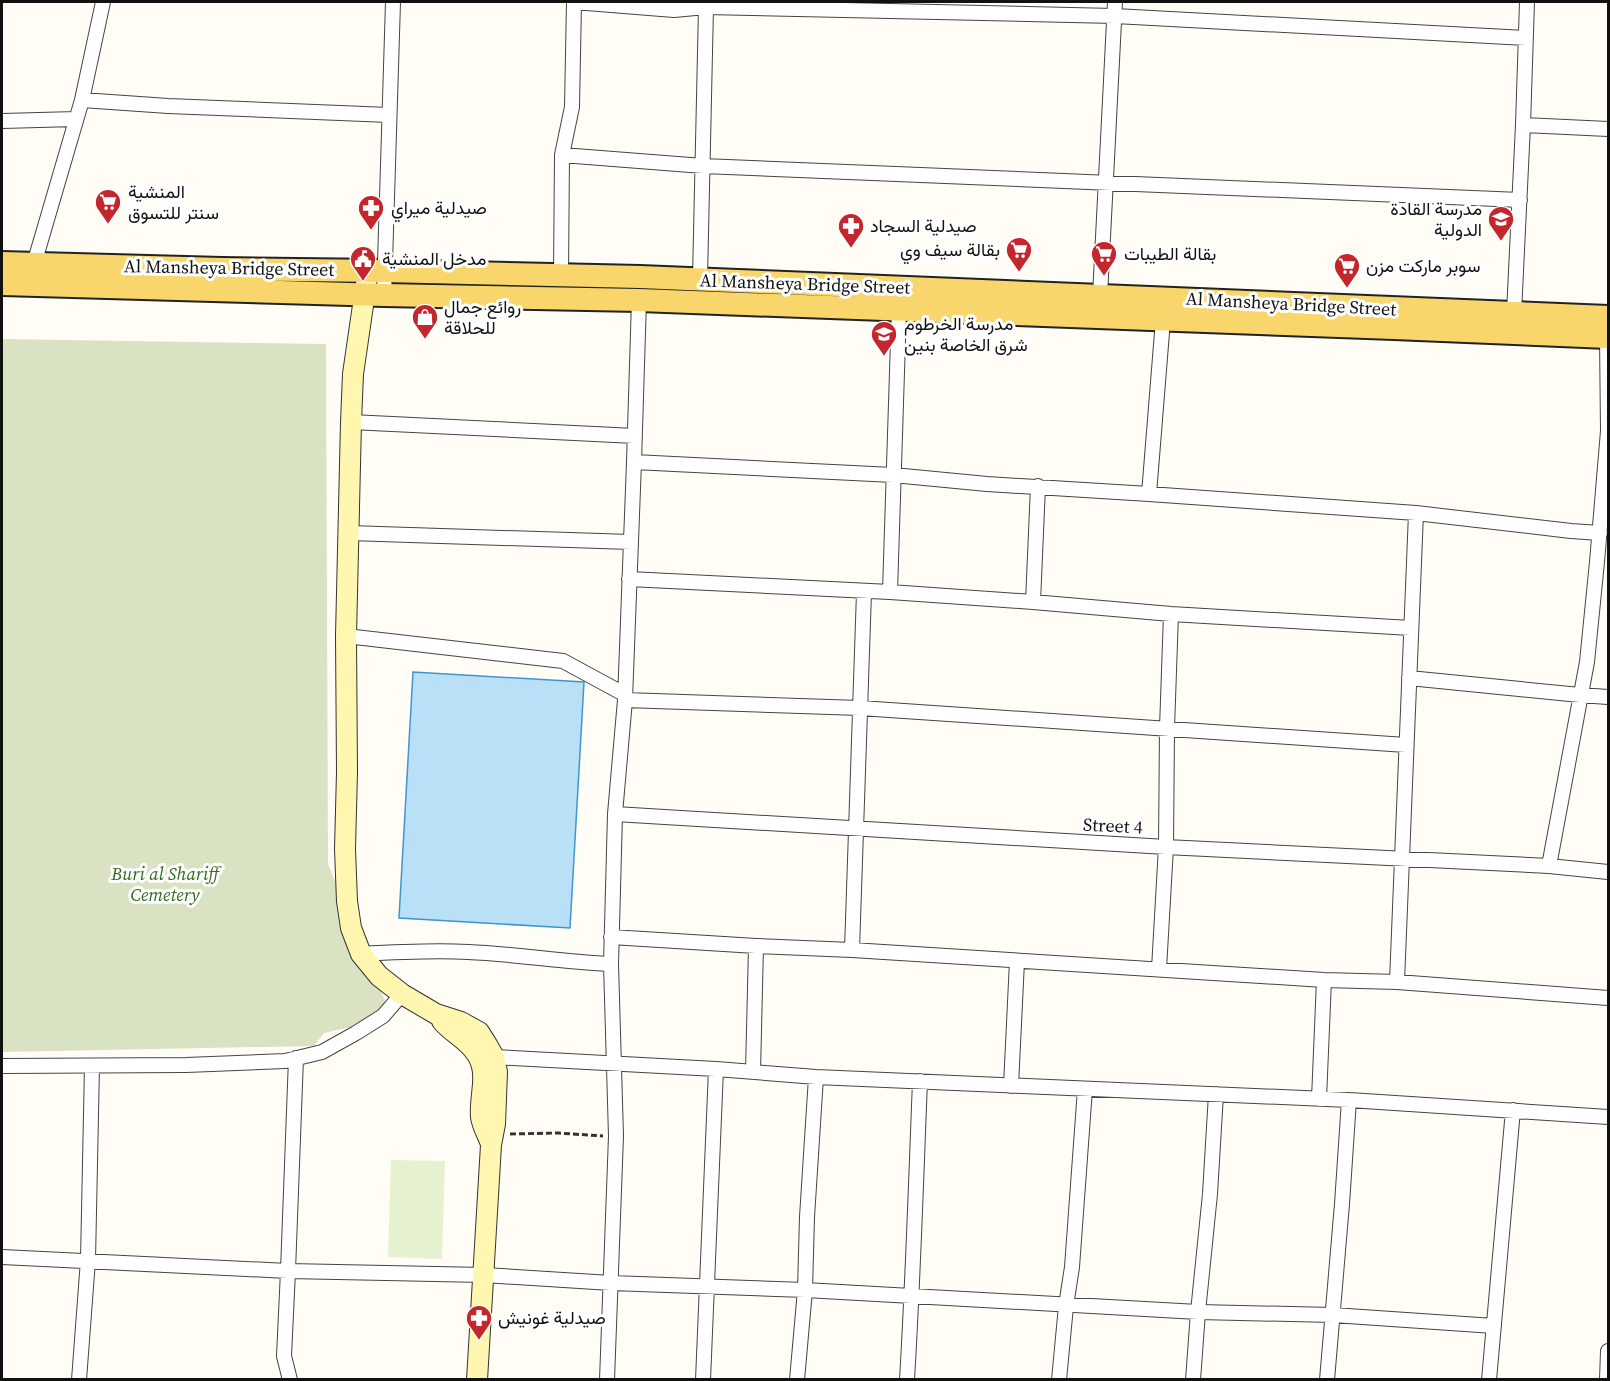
<svg xmlns="http://www.w3.org/2000/svg" width="1610" height="1381" viewBox="0 0 1610 1381" font-family="'Source Serif 4',Vazirmatn,serif">
<style>
.cemetery{fill:#d9e3c4}
.pitch{fill:#e6f2cf}
.water{fill:#b9e0f7;stroke:#3f96cf;stroke-width:1.5}
.lines{fill:none;stroke-linecap:round;stroke-linejoin:round}
.street-casing{stroke:#444;stroke-width:16}
.secondary-casing{stroke:#333;stroke-width:22}
.primary-casing{stroke:#222;stroke-width:26}
.path{stroke:#333;stroke-width:3;stroke-dasharray:6 3;stroke-linecap:butt}
.street{stroke:#fff;stroke-width:14}
.secondary{stroke:#fff6b0;stroke-width:20}
.primary{stroke:#f9d66b;stroke-width:22}
.labels{text-anchor:middle;stroke-width:6;stroke-linejoin:round;paint-order:stroke}
.poi-label{font-size:18px;fill:#111;stroke:#fff;text-anchor:start}
.street-label{font-size:18px;fill:#111;stroke:#fff}
.park-label{font-size:18px;font-style:italic;fill:#2f6b1f;stroke:#fff}
</style>
<rect width="100%" height="100%" fill="#fffdf5"/>
<path class="cemetery" d="M2,339L326,344L328,864L392,1018L324,1033L314,1046L2,1052Z"/>
<path class="pitch" d="M391,1160L445,1161L442,1259L388,1257Z"/>
<path class="water" d="M413,672L584,682L570,928L399,918Z"/>
<g class="lines">
<g class="street-casing">
<path id="street" d="M574,2L674,10L706,7L1115,16L1526,38
M82,100L168,106L389,115
M2,121L76,119
M1523,125L1608,129
M562,155L703,166L1520,200
M34,264L82,100L103,2
M561,275L562,155L572,107L574,2
M700,279L706,7
M384,295L393,2
M1100,296L1115,2
M1514,313L1523,125L1527,2
M351,422L635,436
M634,462L893,475L987,484L1149,494L1416,513L1571,531L1600,533
M1149,494L1163,320
M349,533L631,542
M629,579L890,592L1033,602L1171,614L1411,628
M890,592L899,309
M1033,602L1038,486
M346,636L563,661L624,694
M1409,678L1580,695L1608,697
M625,700L860,708L1406,745
M615,814L1166,847L1549,866L1608,872
M1549,866L1587,662L1597,562L1608,431L1607,337
M611,937L756,946L852,950L1324,980L1397,982L1608,998
M852,950L864,592
M361,954C396,952 432,950 468,952C516,954 563,962 611,964
M1159,969L1166,847L1167,728L1171,614
M1397,982L1416,513
M494,1057L716,1069L816,1077L1349,1100L1608,1117
M2,1066L186,1065L285,1061L322,1052L356,1033L383,1016L402,994
M753,1072L756,946
M1011,1086L1017,961
M1319,1099L1324,980
M2,1257L288,1271L484,1275L611,1283L805,1290L1198,1312L1333,1315L1494,1326
M79,1380L88,1260L92,1066
M290,1380L284,1356L288,1271L296,1058
M607,1380L616,1136L611,964L615,814L625,700L634,462L639,300
M703,1380L716,1069
M797,1380L805,1290L807,1217L816,1077
M907,1380C913,1280 916,1181 920,1081
M1059,1380L1066,1306L1072,1267L1085,1089
M1193,1380L1198,1312L1210,1194L1216,1094
M1327,1380L1342,1204L1349,1100
M1489,1380L1513,1110
M1607,1380L1608,1351"/>
</g>
<g class="secondary-casing">
<path id="secondary" d="M368,271L353,374L351,422L346,636L347,772L345,849L347,901L351,928L361,954L379,976L402,994L436,1014L461,1022L479,1032L486,1043L494,1057L497,1072L495,1124L491,1145L477,1380
M442,1021C452,1033 467,1039 476,1053C490,1073 479,1095 481,1117C482,1126 488,1135 491,1144"/>
</g>
<g class="primary-casing">
<path id="primary" d="M2,263L222,269L384,271L640,277L1608,317
M2,284L384,295L639,300L1394,328L1608,337"/>
</g>
<path class="path" d="M510,1134L558,1133L603,1136"/>
<use href="#street" class="street"/>
<use href="#secondary" class="secondary"/>
<use href="#primary" class="primary"/>
</g>
<defs>
<g id="supermarket-pin" transform="scale(1.35)"><path d="M0 17L-7.5 6A9.5 9.5 0 1 1 7.5 6Z" fill="#c4262e" stroke="#fff"/><path d="M-6-5.5h2.5l.6 2H6L4.5 2H-2.5L-4.4-4H-6ZM-1.5 3.2a1.3 1.3 0 1 0 .1 0ZM3 3.2a1.3 1.3 0 1 0 .1 0Z" fill="#fff"/></g>
<g id="pharmacy-pin" transform="scale(1.35)"><path d="M0 17L-7.5 6A9.5 9.5 0 1 1 7.5 6Z" fill="#c4262e" stroke="#fff"/><path d="M-2-6h4v4h4v4h-4v4h-4v-4h-4v-4h4Z" fill="#fff"/></g>
<g id="school-pin" transform="scale(1.35)"><path d="M0 17L-7.5 6A9.5 9.5 0 1 1 7.5 6Z" fill="#c4262e" stroke="#fff"/><path d="M0-5L7-2L0 1L-7-2ZM-4 1L0 2.5L4 1V4Q0 6-4 4Z" fill="#fff"/></g>
<g id="civic-pin" transform="scale(1.35)"><path d="M0 17L-7.5 6A9.5 9.5 0 1 1 7.5 6Z" fill="#c4262e" stroke="#fff"/><path d="M-.6-6.5H3V-4.5H.6V-3L4-1V1h2V6H-6V1h2V-1L-.6-3ZM-1.2 2.5V6h2.4V2.5Z" fill="#fff"/></g>
<g id="shop-pin" transform="scale(1.35)"><path d="M0 17L-7.5 6A9.5 9.5 0 1 1 7.5 6Z" fill="#c4262e" stroke="#fff"/><path d="M-5-2.5h2.3a2.7 3.5 0 0 1 5.4 0H5L5.5 6h-11ZM-1.5-2.5h3a1.5 2.3 0 0 0-3 0Z" fill="#fff"/></g>
</defs>
<g fill-rule="evenodd">
<use href="#supermarket-pin" x="108" y="202"/>
<use href="#pharmacy-pin" x="371" y="208"/>
<use href="#school-pin" x="1501" y="219"/>
<use href="#pharmacy-pin" x="851" y="226"/>
<use href="#supermarket-pin" x="1019" y="250"/>
<use href="#supermarket-pin" x="1104" y="254"/>
<use href="#civic-pin" x="363" y="259"/>
<use href="#supermarket-pin" x="1347" y="266"/>
<use href="#shop-pin" x="425" y="317"/>
<use href="#school-pin" x="884" y="334"/>
<use href="#pharmacy-pin" x="479" y="1318"/>
</g>
<g class="labels">
<g class="poi-label">
<text x="128" y="198">المنشية<tspan x="128" dy="21">سنتر للتسوق</tspan></text>
<text x="391" y="214">صيدلية ميراي</text>
<text x="1482" y="215" text-anchor="end">مدرسة القادة<tspan x="1482" dy="21">الدولية</tspan></text>
<text x="870" y="232">صيدلية السجاد</text>
<text x="1000" y="256" text-anchor="end">بقالة سيف وي</text>
<text x="1124" y="260">بقالة الطيبات</text>
<text x="382" y="265">مدخل المنشية</text>
<text x="1366" y="272">سوبر ماركت مزن</text>
<text x="444" y="313">روائع جمال<tspan x="444" dy="21">للحلاقة</tspan></text>
<text x="904" y="330">مدرسة الخرطوم<tspan x="904" dy="21">شرق الخاصة بنين</tspan></text>
<text x="498" y="1324">صيدلية غونيش</text>
</g>
<g class="street-label">
<text transform="translate(229 268) rotate(1)" y="6">Al Mansheya Bridge Street</text>
<text transform="translate(805 284) rotate(2)" y="6">Al Mansheya Bridge Street</text>
<text transform="translate(1291 304) rotate(3)" y="6">Al Mansheya Bridge Street</text>
<text transform="translate(1113 826) rotate(3)" y="6">Street 4</text>
</g>
<g class="park-label">
<text x="165" y="880">Buri al Shariff<tspan x="165" dy="21">Cemetery</tspan></text>
</g>
</g>
<rect width="1610" height="1381" fill="none" stroke="#111111" stroke-width="6"/>
</svg>
